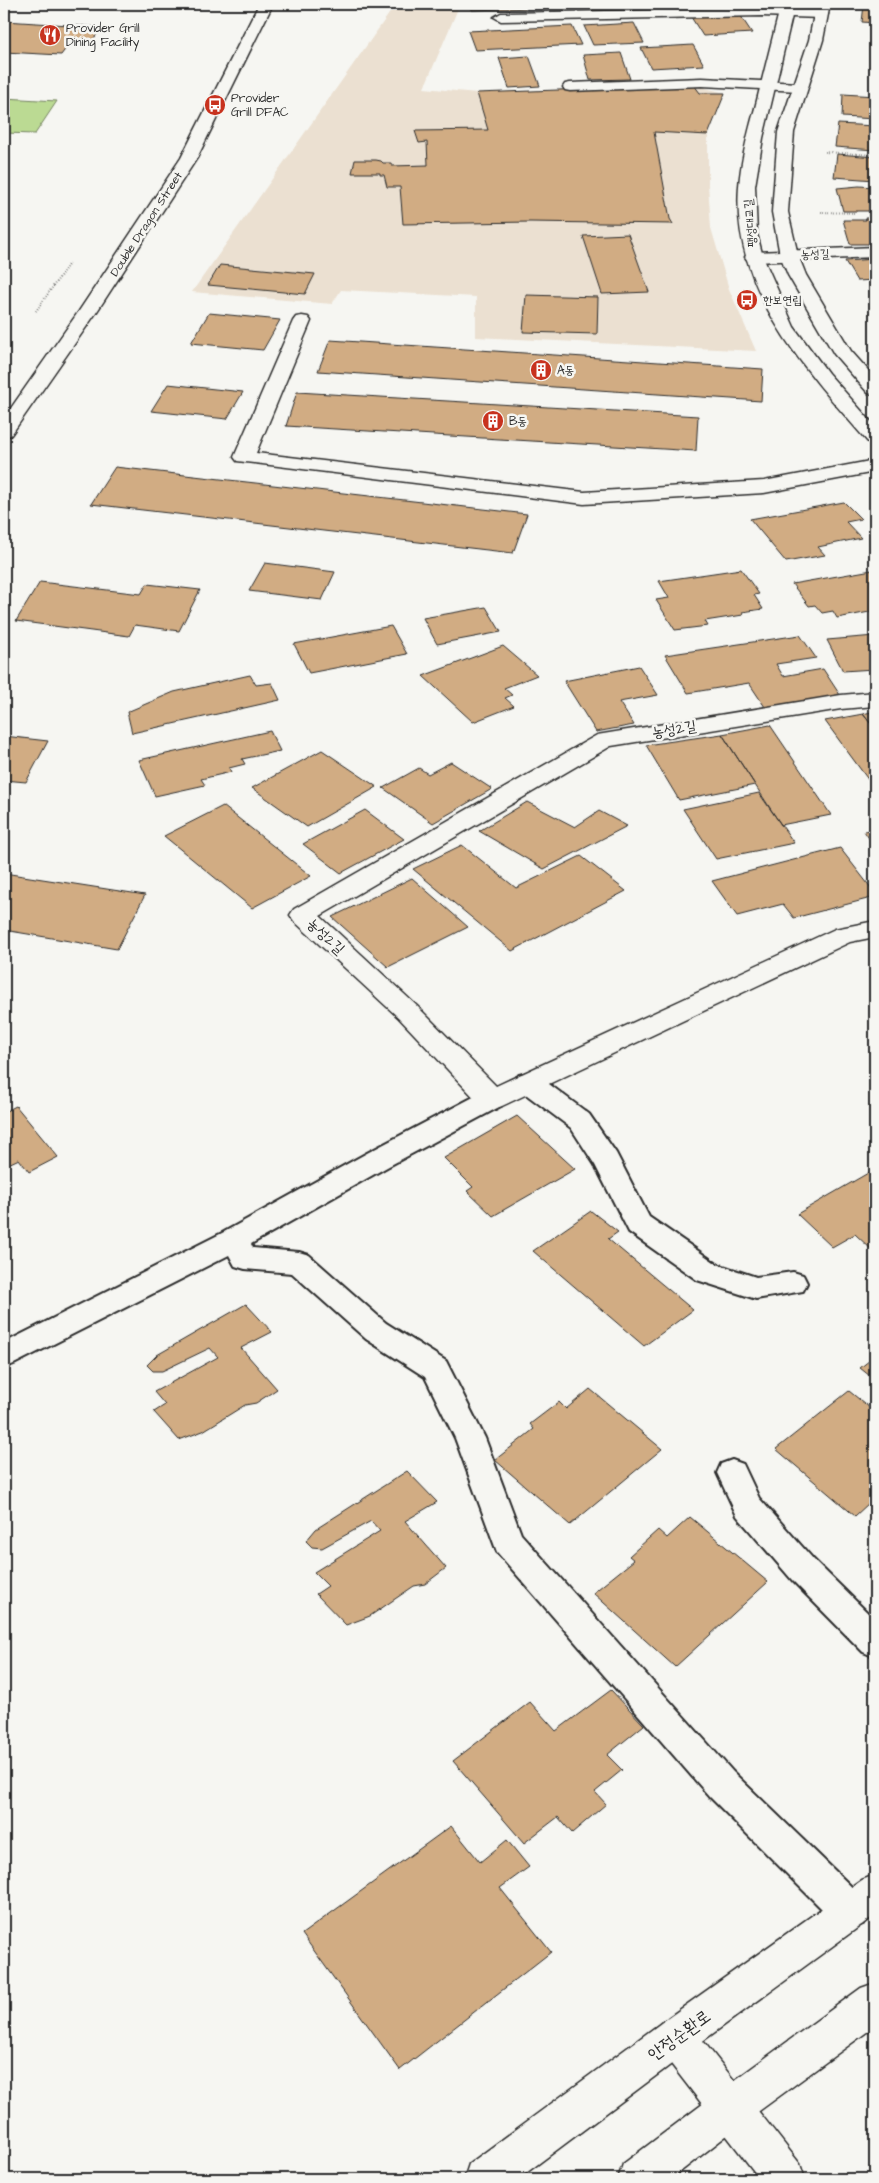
<svg xmlns="http://www.w3.org/2000/svg" width="879" height="2183" viewBox="0 0 879 2183" font-family="'Architects Daughter','Poor Story',sans-serif">
<style>
.built{fill:#ebe0d1}
.green{fill:#bbda93;stroke:#73825f}
.building{fill:#d1ac83;stroke:#2b2b2b}
.lines{fill:none;stroke-linecap:round;stroke-linejoin:round}
.lane-casing{stroke:#2b2b2b;stroke-width:4}
.street-casing{stroke:#2b2b2b;stroke-width:3}
.secondary-casing{stroke:#2b2b2b;stroke-width:3}
.path{stroke:#2b2b2b;stroke-width:2;stroke-dasharray:0.5 2;stroke-linecap:butt}
.lane{fill:#f6f6f2;fill-rule:evenodd}
.street{fill:#f6f6f2;fill-rule:evenodd}
.secondary{fill:#f6f6f2;fill-rule:evenodd}
.labels{text-anchor:middle;stroke-width:5;stroke-linejoin:round;paint-order:stroke}
.far-poi-label{font-size:12px;fill:#2b2b2b;stroke:#f6f6f2;text-anchor:start}
.far-street-label{font-size:12px;fill:#2b2b2b;stroke:#f6f6f2}
.street-label{font-size:15px;fill:#2b2b2b;stroke:#f6f6f2}
.near-street-label{font-size:18px;fill:#2b2b2b;stroke:#f6f6f2}
</style>
<rect width="100%" height="100%" fill="#f6f6f2"/>
<filter id="ink" filterUnits="userSpaceOnUse"><feTurbulence type="fractalNoise" baseFrequency=".02" numOctaves="2"/><feDisplacementMap in="SourceGraphic" scale="10" xChannelSelector="R" yChannelSelector="G"/><feConvolveMatrix kernelMatrix="1 2 1 2 8 2 1 2 1" color-interpolation-filters="sRGB"/></filter>
<g filter="url(#ink)">
<path class="built" d="M396,4H460L424,88L477,93L694,85L725,93L708,135V184L711,228L729,289L756,351L476,337V297L341,290L332,304L192,292Z"/>
<path class="green" d="M4,99V98L57,101L35,134L4,133Z"/>
<path class="building" d="M470,4H562L563,7L472,10Z
M864,5L875,7V23L862,22Z
M740,15L752,33L703,36L691,17Z
M4,21L102,27L90,44L70,43L61,55L4,52Z
M634,23L644,43L593,45L584,26Z
M572,26L581,45L475,50L468,31Z
M693,45L704,65L651,68L641,48Z
M621,53L630,79L590,80L583,55Z
M529,56L540,86L509,88L499,58Z
M694,85L700,93H725L708,135L654,132L670,219L673,224L530,222L403,224L400,187H387L384,175H380V173H352L355,160H376L381,161L383,163H391L392,166L428,165L427,142L419,143L415,131L488,130L477,93Z
M843,94L875,96V119L842,117Z
M838,124L875,126V150L835,147Z
M837,154L875,157V180L834,177Z
M859,186L875,187V211H843L837,188Z
M865,218H875V244H850L843,220H866Z
M628,234L649,292L602,294L583,236Z
M875,259V280L857,281L845,261Z
M220,265L315,274L305,294L208,285Z
M526,295L598,297L597,334L523,332Z
M209,313L280,320L263,350L191,343Z
M330,340L763,369L761,401L318,371Z
M168,384L243,392L227,419L151,411Z
M297,392L698,416L696,451L286,426Z
M115,467L527,514L513,553L91,504Z
M844,502L861,519L846,522L861,538L818,547L825,555L786,562L750,519Z
M265,563L335,572L322,600L249,591Z
M741,569L759,594L754,595L763,609L742,612L743,615L705,621L708,626L675,630L656,600L669,598L659,581Z
M872,570L875,575V611L837,618L833,611L822,613L815,605L809,606L792,584Z
M40,582L141,594L147,584L200,590L179,631L135,625L129,636L16,621Z
M486,607L501,632L437,644L423,618Z
M391,626L407,654L309,673L294,644Z
M800,635L816,658L776,664L783,676L823,669L840,695L765,707L749,683L688,693L665,655Z
M875,636V672L874,669L843,671L827,640Z
M503,646L537,675L504,688L512,695L505,698L514,706L473,722L423,676Z
M639,666L658,695L619,702L634,725L596,732L564,681Z
M250,675L256,685L272,683L280,700L132,733L127,712L174,692Z
M875,711V729L863,714Z
M863,714L875,729V789L825,721Z
M770,725L831,815L781,825L722,734Z
M270,731L280,751L242,759L245,764L229,768L231,772L201,779L205,785L155,796L139,760Z
M722,734L755,785L679,800L646,745Z
M4,736L48,741L26,782L4,780Z
M322,750L377,787L307,827L252,788Z
M451,762L492,789L433,823L383,788L419,768L428,774Z
M759,793L794,843L716,859L683,809Z
M527,802L575,827L599,811L627,826L544,869L479,831Z
M223,806L233,814L311,876L252,908L164,836Z
M365,810L404,839L341,873L303,844Z
M875,829V847L864,831Z
M462,845L516,888L581,856L626,891L512,951L413,869Z
M840,848L875,893V897L794,918L783,904L737,916L712,881Z
M4,873L145,895L117,949L4,930Z
M412,878L468,927L388,967L332,917Z
M16,1106L58,1157L29,1172L19,1159L4,1166V1112Z
M517,1116L575,1169L493,1216L467,1191L473,1187L444,1158Z
M875,1169V1248L872,1250L855,1234L832,1247L797,1214Z
M591,1211L618,1232L608,1239L693,1310L644,1346L533,1251Z
M246,1304L272,1332L241,1348L277,1389L256,1403L245,1405L203,1431L179,1440L154,1412L165,1405L154,1392L218,1357L210,1348L162,1371H153L147,1365L157,1355Z
M875,1356V1380L860,1368Z
M590,1389L662,1449L570,1525L495,1460L534,1429L530,1424L559,1402L566,1409Z
M849,1391L875,1412V1508L869,1503L855,1516L776,1449Z
M407,1471L437,1502L405,1521L446,1568L425,1584L414,1586L370,1616L346,1625L316,1594L328,1586L314,1572L380,1531L371,1521L322,1548L312,1547L306,1541L316,1529Z
M690,1517L768,1582L675,1667L593,1593L634,1560L629,1556L658,1530L667,1538Z
M611,1690L644,1725L607,1755L622,1770L595,1792L606,1804L572,1833L558,1817L524,1843L453,1761L530,1702L556,1731Z
M451,1826L480,1862L507,1840L529,1867L500,1888L551,1952L400,2070L302,1934Z"/>
<g class="lines">
<g class="lane-casing">
<path id="lane" d="M528,1073L537,1075L589,1114L616,1153L649,1217L717,1264L756,1277L793,1272L803,1275L807,1283L803,1291L756,1299L697,1280L629,1232L595,1165L571,1128L519,1089L515,1082L519,1075Z
M492,1089L501,1092L505,1099L501,1106L387,1167L251,1244L253,1248L299,1252L309,1255L386,1323L446,1361L485,1438L521,1534L733,1772L863,1898L868,1911L863,1924L850,1929L837,1924L709,1796L497,1552L455,1438L425,1377L366,1339L292,1273L245,1269L235,1266L229,1255L14,1364L4,1368V1343L224,1232L367,1153L483,1092Z
M732,1460L743,1464L759,1498L814,1560L875,1620V1657L863,1652L792,1580L737,1516L717,1473L721,1464Z"/>
</g>
<g class="street-casing">
<path id="street" d="M762,8L821,10L828,14L821,18L762,16L501,21L494,17L501,13Z
M702,78L799,83L804,84L806,87L804,90L799,91L702,86L570,91L565,90L563,87L565,84L570,83Z
M875,247V257L754,262L748,261L745,257L748,253L754,252Z
M302,316L308,317L311,321L256,453L584,492L764,481L875,460V472L764,493L584,504L237,461L234,457L293,321L296,317Z
M875,692V706L841,709L611,746L320,916L417,1006L496,1086L835,929L875,921V937L850,942L502,1106L492,1109L482,1106L399,1018L294,921L290,915L294,909L597,735L841,695Z
M675,2017L689,2023L800,2164L805,2179H760L661,2051L655,2037L661,2023Z"/>
</g>
<g class="secondary-casing">
<path id="secondary" d="M259,4H273L197,158L96,313L11,435L4,437V418L79,311L181,158Z
M783,4H797L793,12L763,138L755,186L757,234L763,257L794,327L828,373L875,426V444L868,442C805,370 731,289 739,186C741,160 748,133 755,108C763,76 771,44 779,12Z
M816,4H830L823,40L794,132L788,212L798,255L806,275L851,351L875,378V395L868,393L834,354L788,275L780,255L772,212L778,132L809,40Z
M875,1875V1915L689,2051L518,2179H464L469,2164L661,2023L862,1880Z
M875,1983V2026L744,2122L671,2179H618L623,2164L716,2094L861,1988Z"/>
</g>
<path class="path" d="M825,152L875,155
M821,212L854,213
M36,311L70,262"/>
<use href="#lane" class="lane"/>
<use href="#street" class="street"/>
<use href="#secondary" class="secondary"/>
</g>
</g>
<defs>
<g id="restaurant-disc" transform="scale(1.125)"><circle r="9.5" fill="#c8321e" stroke="#f6f6f2"/><path d="M-5-6h1v4h1v-4h1v4h1v-4h1v5L-1.5 .5V6h-2V.5L-5-1ZM5-6V6H3V1.5H1.5Q1.5-4 5-6Z" fill="#fff"/></g>
<g id="bus-disc" transform="scale(1.125)"><circle r="9.5" fill="#c8321e" stroke="#f6f6f2"/><path d="M-5-6H5V4H4V6H2V4H-2V6H-4V4H-5ZM-3.5-4V0h7V-4ZM-3.5 1.2v1.5H-2V1.2ZM2 1.2v1.5H3.5V1.2Z" fill="#fff"/></g>
<g id="building-disc" transform="scale(1.125)"><circle r="9.5" fill="#c8321e" stroke="#f6f6f2"/><path d="M-4-6H4V6H1V3H-1V6H-4ZM-2.5-4.3h1.7v1.8h-1.7ZM.8-4.3h1.7v1.8H.8ZM-2.5-1h1.7V.8h-1.7ZM.8-1h1.7V.8H.8Z" fill="#fff"/></g>
</defs>
<g fill-rule="evenodd">
<use href="#restaurant-disc" x="50" y="35"/>
<use href="#bus-disc" x="215" y="105"/>
<use href="#bus-disc" x="747" y="300"/>
<use href="#building-disc" x="541" y="370"/>
<use href="#building-disc" x="493" y="421"/>
</g>
<g class="labels">
<g class="far-poi-label">
<text x="66" y="32">Provider Grill<tspan x="66" dy="14">Dining Facility</tspan></text>
<text x="231" y="102">Provider<tspan x="231" dy="14">Grill DFAC</tspan></text>
<text x="763" y="304">한보연립</text>
<text x="557" y="374">A동</text>
<text x="509" y="425">B동</text>
</g>
<g class="far-street-label">
<text transform="translate(750 223) rotate(-95)" y="4">팽성대교길</text>
<text transform="translate(146 224) rotate(-57)" y="4">Double Dragon Street</text>
<text transform="translate(815 254) rotate(-2)" y="4">농성길</text>
</g>
<g class="street-label">
<text transform="translate(674 729) rotate(-9)" y="5">농성2길</text>
<text transform="translate(326 936) rotate(43)" y="5">농성2길</text>
</g>
<g class="near-street-label">
<text transform="translate(679 2035) rotate(-36)" y="6">안정순환로</text>
</g>
</g>
<rect width="879" height="2183" fill="none" stroke="#f6f6f2" stroke-width="20"/>
<rect x="10" y="10" width="859" height="2163" fill="none" stroke="#2b2b2b" stroke-width="2" filter="url(#ink)"/>
</svg>
